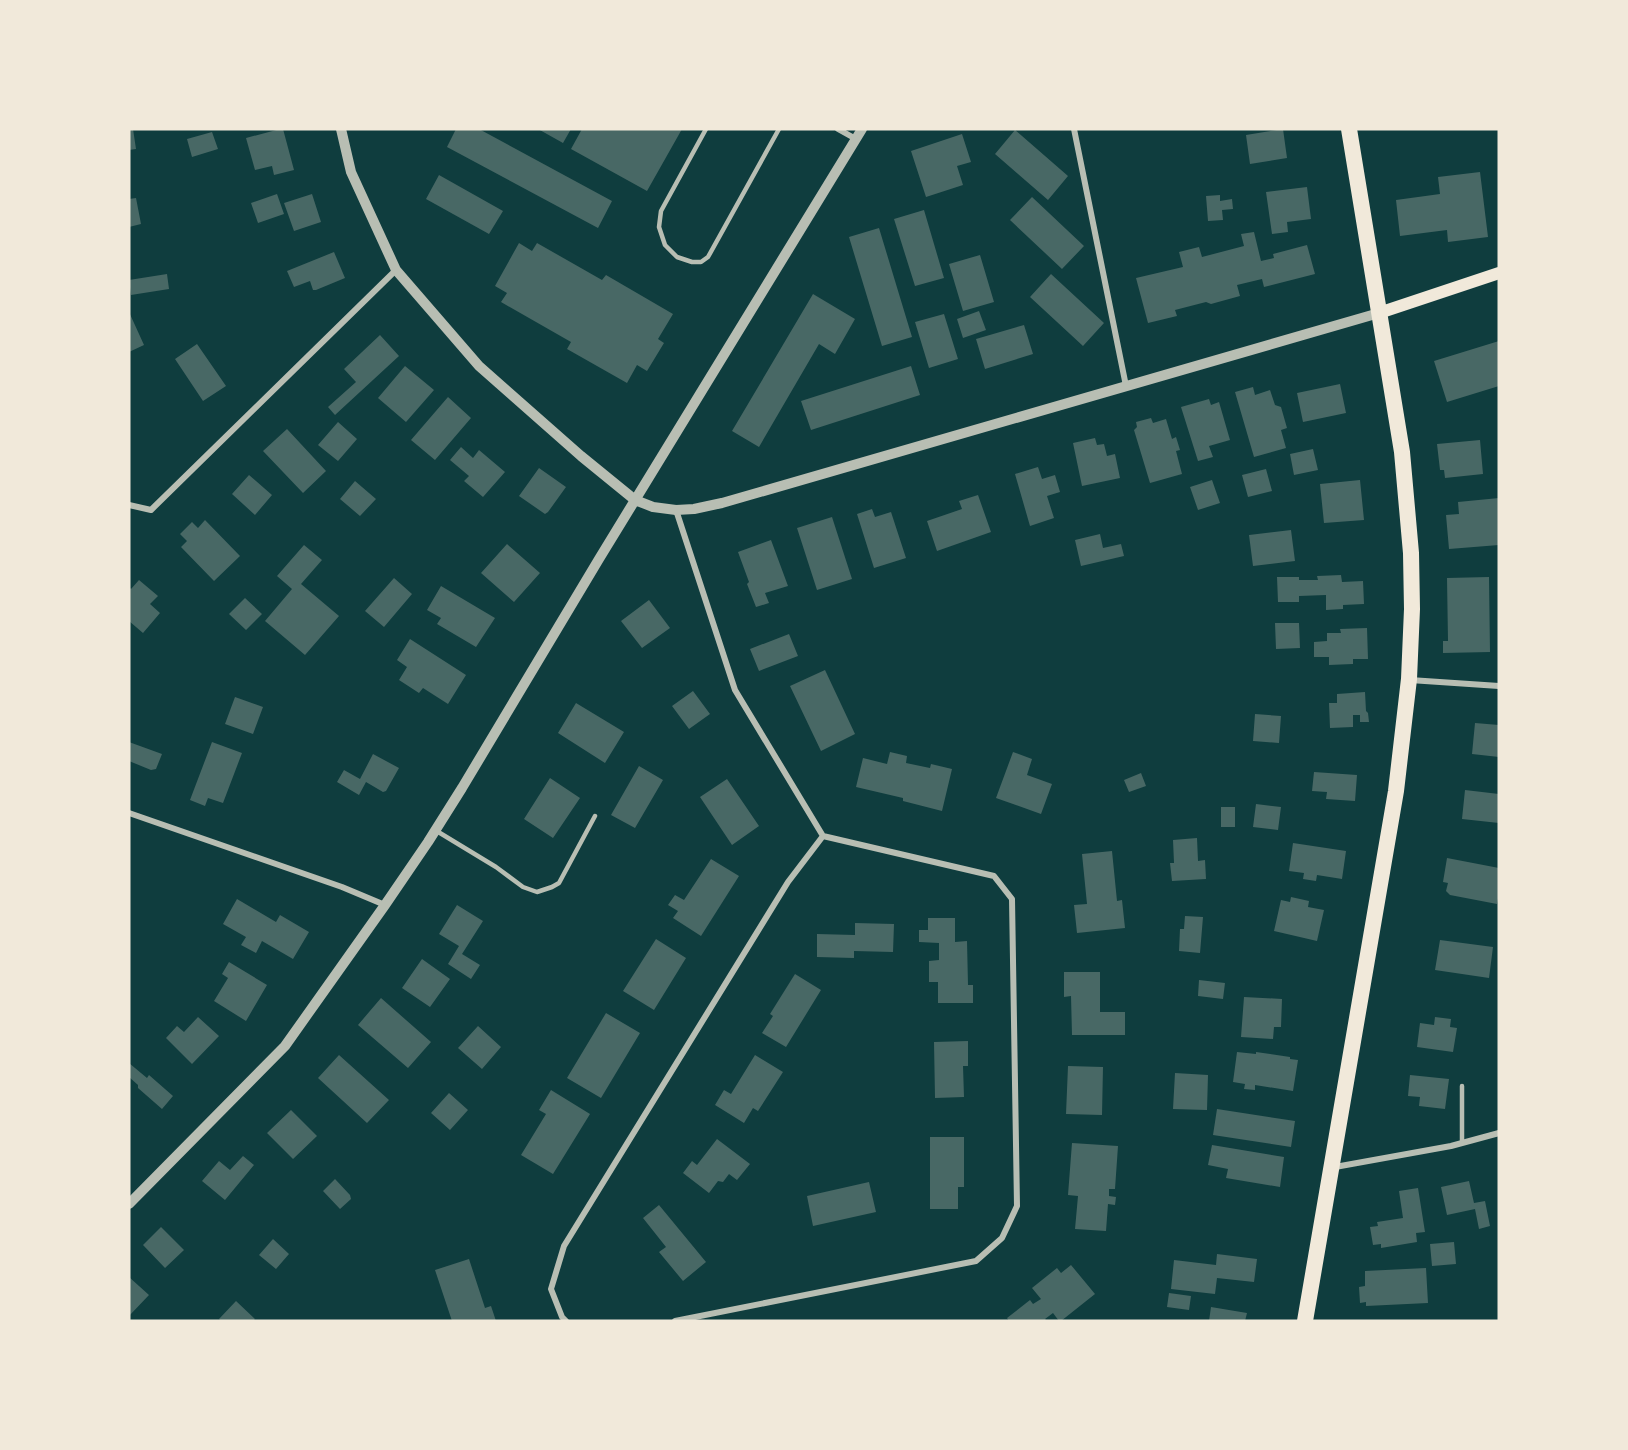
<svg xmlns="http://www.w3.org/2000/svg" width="1628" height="1450" viewBox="0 0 1628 1450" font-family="'Roboto Condensed',sans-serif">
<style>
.building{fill:#486865}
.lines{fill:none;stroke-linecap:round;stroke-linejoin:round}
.service{stroke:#b8beb3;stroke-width:4.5}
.minor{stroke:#b8beb3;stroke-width:6}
.tertiary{stroke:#b8beb3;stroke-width:10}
.secondary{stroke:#f1e9da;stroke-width:12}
.trunk{stroke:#f1e9da;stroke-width:16}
</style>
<rect width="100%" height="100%" fill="#0f3d3e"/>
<path class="building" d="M129,129H133L136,149L129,150Z
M280,129H283L294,170L274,175L272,166L255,170L246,138Z
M456,129H479L612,201L598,228L447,147Z
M538,129H571L563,143Z
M582,129H682L647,191L571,149Z
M1283,129L1287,158L1250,164L1246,135Z
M1015,130L1068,176L1048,200L995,154Z
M212,132L218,149L192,157L187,139Z
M962,134L971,162L957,166L963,185L926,197L911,151Z
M1480,172L1488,237L1448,242L1447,230L1400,236L1396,200L1440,194L1438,177Z
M439,175L503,211L489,234L426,199Z
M1307,187L1311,219L1287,222L1288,232L1272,234L1266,192Z
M277,194L284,214L258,223L251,203Z
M312,194L321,222L294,231L284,203Z
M1220,195V201L1232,199L1233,209L1222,210L1223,220L1208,221L1206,196Z
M1032,197L1084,246L1062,269L1010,220Z
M136,198L141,224L129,227V199Z
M924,210L944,278L915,286L894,219Z
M879,228L912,337L882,346L849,237Z
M1254,232L1261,261L1274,258L1273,254L1307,245L1315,274L1264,287L1262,279L1237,285L1240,296L1211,304L1206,302L1175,310L1177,316L1148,323L1136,278L1183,267L1179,252L1199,247L1202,257L1244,246L1241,234Z
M519,243L532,251L537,243L602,280L606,275L673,314L658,339L664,343L647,371L637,365L627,383L567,349L571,342L501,302L507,293L495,286Z
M334,252L345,278L316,290H313L310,281L294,287L287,271Z
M980,255L994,302L963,311L949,264Z
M167,274L169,289L131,295L129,280Z
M1051,274L1104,323L1083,346L1030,297Z
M813,294L855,319L835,354L819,344L759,447L732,431Z
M979,311L986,330L963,338L957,319Z
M129,312L144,345L129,352Z
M944,314L958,359L929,368L915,322Z
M1024,325L1033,354L985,369L976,339Z
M380,335L399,356L335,415L328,407L356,382L344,369Z
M1499,341V386L1447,402L1434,361Z
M197,344L226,386L203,401L175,359Z
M405,366L434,390L406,422L378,398Z
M911,366L920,395L811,430L801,401Z
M1340,384L1346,413L1303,422L1297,393Z
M1253,387L1255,395L1270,390L1275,405L1281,407L1287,428L1281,430L1286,448L1254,457L1235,392Z
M448,397L471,418L435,460L411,440Z
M1209,399L1211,405L1219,402L1230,440L1209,446L1213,457L1198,461L1181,407Z
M1151,418L1153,423L1166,419L1172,439L1176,437L1180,450L1176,451L1182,474L1150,483L1134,430L1137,427L1136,422Z
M338,422L357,439L338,461L318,445Z
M287,429L326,471L303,493L263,451Z
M1095,438L1097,445L1104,444L1107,456L1115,454L1120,478L1082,486L1073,443Z
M1480,440L1483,474L1445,478L1444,470H1440L1437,444Z
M461,447L473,458L479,450L505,472L483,497L464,481L469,476L450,460Z
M1313,449L1318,470L1294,475L1290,454Z
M1038,467L1042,479L1055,475L1060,492L1047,496L1054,518L1030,526L1015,474Z
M539,468L566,487L548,512L545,514L519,496Z
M1266,469L1272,491L1248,497L1242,475Z
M249,475L272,495L255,515L232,494Z
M1212,480L1220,503L1198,510L1190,487Z
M1360,480L1364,520L1324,523L1320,484Z
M355,481L376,499L360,516L340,499Z
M978,495L991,532L937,551L927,521L962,509L959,501Z
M1499,498V545L1449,549L1446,515L1459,514L1458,502Z
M872,509L875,517L891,512L906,558L874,568L857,514Z
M832,517L852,579L817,590L797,528Z
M205,520L240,556L214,581L181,547L187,541L180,534L192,522L198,528Z
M1291,530L1295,561L1253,566L1249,535Z
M1100,534L1103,548L1121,544L1124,556L1081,566L1075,540Z
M771,540L788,586L765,593L769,603L756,607L747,584L749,582L738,552Z
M507,544L540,573L514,602L481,573Z
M304,545L322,560L301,584L339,616L305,655L265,621L292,589L277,576Z
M1341,575L1342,582L1363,581L1364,604L1343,605V609L1326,610V595L1299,596V602H1278L1277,577H1299V580H1318L1317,576Z
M1489,577L1490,652L1443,653V641H1448L1447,578Z
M394,578L412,594L384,627L365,611Z
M139,580L158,596L150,604L160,613L143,633L129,621V587L131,589Z
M441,586L495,618L476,647L437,624L441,618L427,610Z
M245,598L262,614L246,630L229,614Z
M649,600L670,628L642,648L621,621Z
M1275,623H1299L1300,648L1276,649Z
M1367,628L1368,659H1353V664L1329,665V657H1314V642L1327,641V633H1341L1340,629Z
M789,634L798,656L759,671L750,649Z
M410,639L466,675L448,704L423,688L419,693L399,680L407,667L397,660Z
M825,670L855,734L821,751L790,686Z
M693,691L710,714L689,729L672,706Z
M1365,692L1366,711L1368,713L1369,722H1360V715H1353V727L1330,728L1329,703H1337V694Z
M235,697L263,707L253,734L225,724Z
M576,703L624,732L605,763L558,733Z
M1255,714L1281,716L1279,743L1253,741Z
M1475,723L1499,725V757L1472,754Z
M129,742L162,754L156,769L151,770L129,761Z
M212,742L242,753L223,803L208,798L205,806L190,800Z
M890,752L907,756L906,763L930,768L931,764L952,769L942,811L903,801V798L856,787L863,758L887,764Z
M1013,752L1032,759L1027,775L1052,784L1041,814L996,798Z
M373,754L399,768L386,791L383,792L366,782L359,795L337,782L344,770L360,779Z
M639,766L663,780L635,828L611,815Z
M1314,772L1357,775L1355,801L1326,799L1327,792L1312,791Z
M1141,773L1146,786L1129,792L1124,780Z
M550,778L580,798L553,838L524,819Z
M727,779L759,826L732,845L700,797Z
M1465,790L1499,794V823L1462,819Z
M1256,804L1281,807L1278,830L1253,827Z
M1221,807H1235V827H1221Z
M1197,838L1198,861L1205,860L1206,879L1172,881L1170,863H1174L1173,840Z
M1293,843L1346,851L1342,879L1317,875L1316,881L1303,879L1304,873L1289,871Z
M1112,851L1117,901L1122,900L1125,928L1077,933L1074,905L1087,904L1082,854Z
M1447,858L1499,868V893L1497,904L1450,895L1446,891L1448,883L1443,882Z
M711,859L739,876L701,936L673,918L678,911L668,905L675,895L684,900Z
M1291,897L1309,901L1308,907L1324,910L1317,941L1274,931L1281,900L1290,902Z
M237,899L276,922L280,915L309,932L293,959L262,941L256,953L241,945L246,937L223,924Z
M457,905L483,921L462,954L480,965L471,979L448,964L459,946L439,934Z
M1185,916L1203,917L1200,953L1179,951L1180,929H1184Z
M928,918H955V942L967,941L968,985H973V1003H938V982H929V961L939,960V943L919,942V930H928Z
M855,923L894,924L893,952L854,951V958L817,957V934L855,935Z
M656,939L686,958L654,1010L623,991Z
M1440,940L1493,947L1489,978L1435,970Z
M422,959L450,979L430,1007L402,988Z
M229,962L267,985L246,1021L214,1001L228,978L222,974Z
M1064,972H1100V1012H1125V1035H1072L1071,996L1064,997Z
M795,974L821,990L786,1047L762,1033L773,1016L770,1014Z
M1199,980L1225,983L1223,999L1198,996Z
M1244,997L1282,999L1281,1027H1274L1273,1039L1241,1037Z
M381,998L431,1042L408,1068L358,1025Z
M606,1013L640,1033L601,1098L567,1078Z
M198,1017L219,1036L192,1064L166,1038L177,1026L184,1032Z
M1435,1017L1451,1019L1450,1027L1457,1028L1453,1052L1417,1047L1420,1023L1434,1025Z
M478,1026L501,1047L482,1069L458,1048Z
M968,1041V1066H963L964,1097L935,1098L934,1042Z
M1237,1052L1256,1054V1052L1290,1057V1059L1298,1060L1293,1091L1255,1085V1090L1244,1089L1245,1084L1233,1082Z
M339,1055L389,1100L367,1123L318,1078Z
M755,1055L783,1072L758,1111L753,1108L744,1123L715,1105L724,1090L731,1094Z
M129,1063L147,1078L149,1075L173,1096L162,1109L138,1088V1085L129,1077Z
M1068,1066L1103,1067L1102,1115L1066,1114Z
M1175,1073L1208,1075L1207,1110L1173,1109Z
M1410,1075L1449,1079L1445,1109L1419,1106L1420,1097L1408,1096Z
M551,1090L590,1114L553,1174L521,1155L546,1114L539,1110Z
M449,1093L468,1110L450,1130L431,1113Z
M1217,1109L1295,1121L1291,1147L1213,1135Z
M291,1110L317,1136L293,1159L267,1133Z
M930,1137H964V1187H958V1209H930Z
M717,1139L750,1164L737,1180L729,1174L723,1182L718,1181L709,1193L683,1173L692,1161L697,1165Z
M1072,1143L1118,1146L1115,1189H1109V1196L1116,1197L1115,1205L1108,1204L1106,1231L1075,1229L1078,1196L1068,1195Z
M1212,1145L1284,1157L1280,1187L1226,1178L1228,1169L1208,1165Z
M243,1156L254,1165L225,1200L202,1181L219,1161L230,1170Z
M335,1179L350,1195L351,1199L340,1209L323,1191Z
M1469,1181L1474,1203L1485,1201L1490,1226L1479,1229L1475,1209L1447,1215L1441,1187Z
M869,1182L876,1212L813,1226L807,1196Z
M1418,1188L1425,1232L1416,1233L1417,1242L1381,1248V1244L1373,1245L1370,1227L1378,1226L1377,1222L1403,1218L1399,1191Z
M659,1205L706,1262L683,1281L659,1252L666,1247L643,1218Z
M161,1227L184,1250L165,1268L143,1245Z
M273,1239L289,1254L276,1269L259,1255Z
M1454,1242L1456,1264L1432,1266L1430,1244Z
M1217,1254L1257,1259L1254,1282L1217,1278L1215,1294L1171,1289L1174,1260L1216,1265Z
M469,1259L485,1308L491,1306L496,1321H452L435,1270Z
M1071,1265L1095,1294L1061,1321H1059L1053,1313L1045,1319L1047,1321H1009L1007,1318L1030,1300L1033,1304L1041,1299L1032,1288L1057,1268L1061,1273Z
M1426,1268L1428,1303L1366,1306V1302L1360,1303L1359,1287L1365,1286V1271Z
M129,1277L149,1295L129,1316Z
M1169,1293L1191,1296L1189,1310L1167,1307Z
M236,1301L255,1319L253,1321H221L219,1319Z
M1211,1307L1247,1313L1245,1321H1209Z"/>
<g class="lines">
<path class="service" d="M706,129L661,211L659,227L665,245L677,257L692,262H701L708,257L779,129
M435,830L496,867L523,887L537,892L552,887L559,883L595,816
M1462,1086V1143"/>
<path class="minor" d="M838,129L856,139
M1074,129L1126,386
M129,505L151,510L396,270
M676,510L735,690L823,836
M1410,680L1499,686
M129,813L342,887L385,905
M1335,1167L1451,1146L1499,1133
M566,1321L562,1317L551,1289L564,1246L788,882L823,836L994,876L1012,899L1017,1206L1002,1238L976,1261L675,1321"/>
<path class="tertiary" d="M341,129L351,172L396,270L479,366L581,456L635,500L653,507L676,510L694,509L722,503L1379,313
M129,1204L285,1046L385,905L428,842L462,788L599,559L862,129"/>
<path class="secondary" d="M1379,313L1499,273"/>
<path class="trunk" d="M1305,1321L1396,791L1409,679L1412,609L1411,553L1402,452L1349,129"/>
</g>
<rect width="1628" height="1450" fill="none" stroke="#f1e9da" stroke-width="261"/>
</svg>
